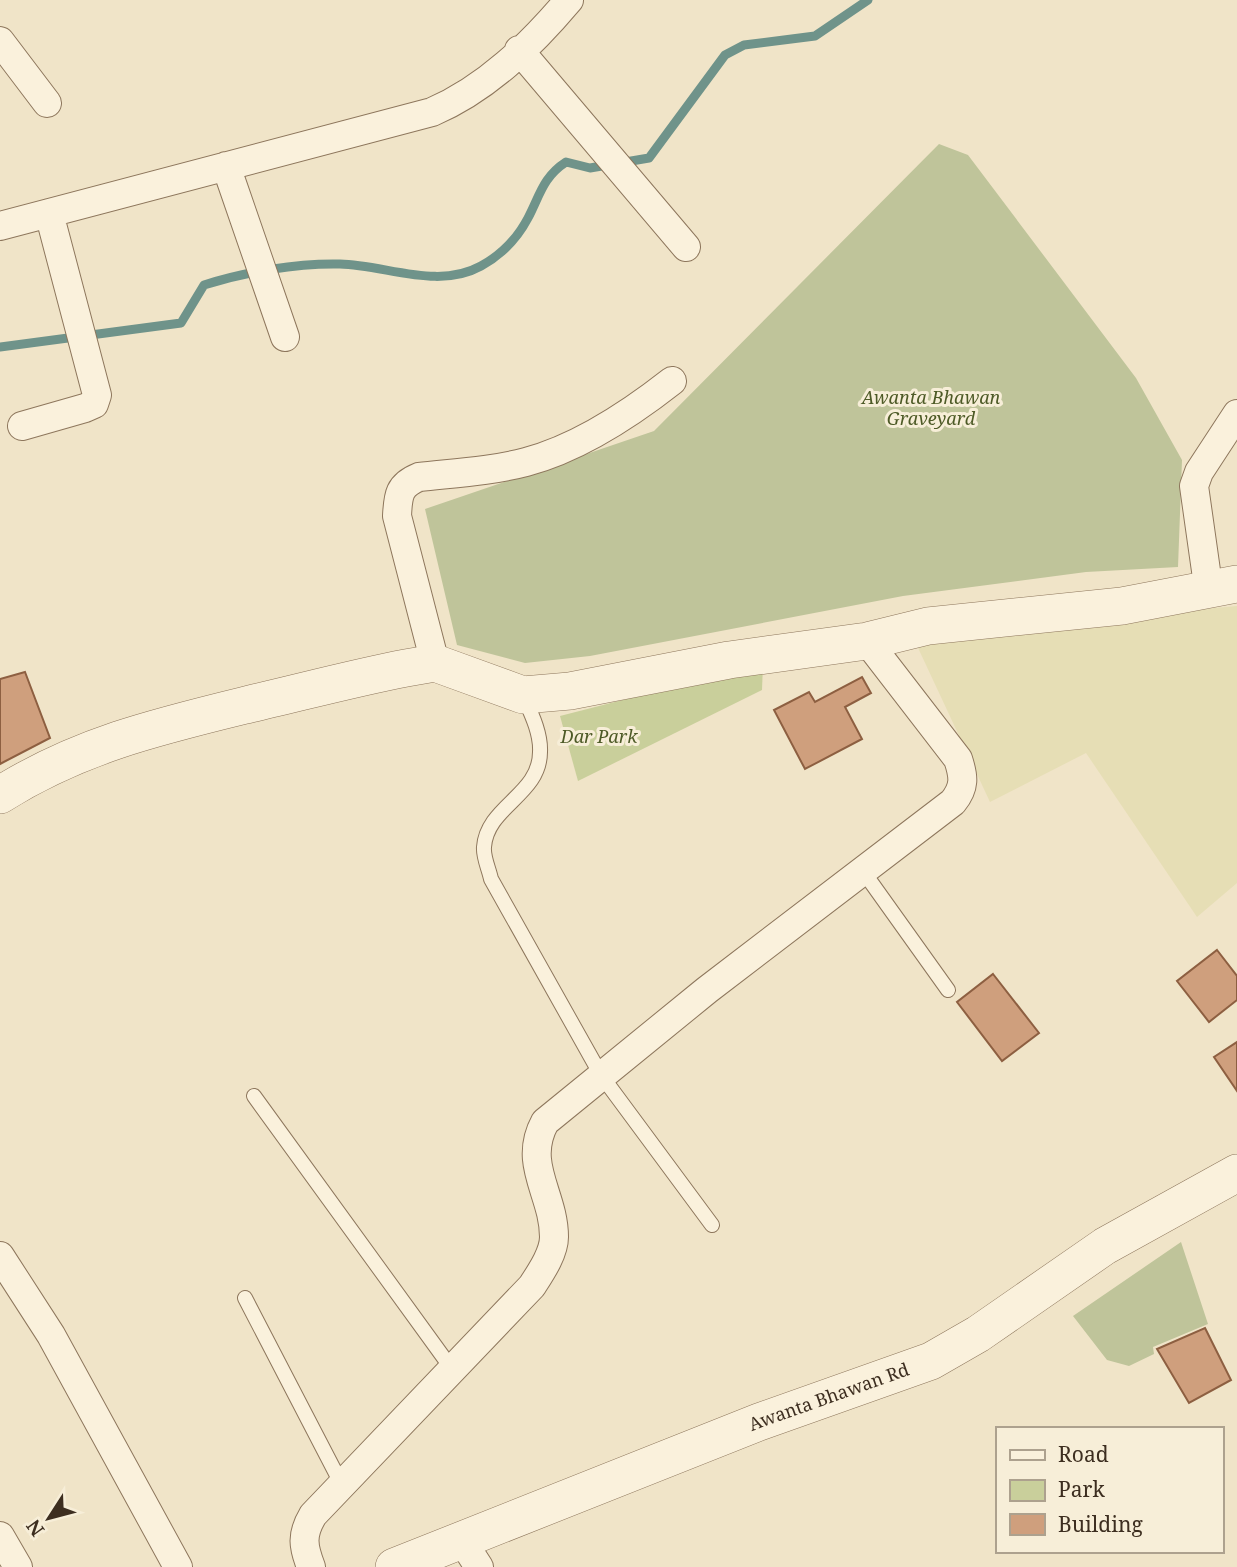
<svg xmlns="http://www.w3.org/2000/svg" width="1237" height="1567" viewBox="0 0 1237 1567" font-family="'Noto Serif',serif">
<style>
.farmland{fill:#e6deb5}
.green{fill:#c9cf9b}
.cemetery{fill:#bfc49a}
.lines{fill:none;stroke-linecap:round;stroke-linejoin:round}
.stream{stroke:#6f938a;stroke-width:9}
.building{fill:#cf9f7d;stroke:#8d5f41;stroke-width:2}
.service-casing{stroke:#8d765c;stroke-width:16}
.minor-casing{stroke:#8d765c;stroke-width:30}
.tertiary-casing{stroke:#8d765c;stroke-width:38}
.service{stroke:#faf1dc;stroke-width:14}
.minor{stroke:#faf1dc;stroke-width:28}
.tertiary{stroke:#faf1dc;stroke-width:37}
.labels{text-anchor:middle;stroke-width:6;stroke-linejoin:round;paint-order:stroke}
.park-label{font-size:18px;font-style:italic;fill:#4d5a26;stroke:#f7eed8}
.street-label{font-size:18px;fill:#3d2e20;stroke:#f7eed8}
</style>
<rect width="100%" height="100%" fill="#f0e4c8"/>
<path class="farmland" d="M1237,606V883L1197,917L1086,753L990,802L912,635Z"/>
<path class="green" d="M763,664L762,690L578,781L560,716Z"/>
<path class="cemetery" d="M939,144L968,155L1136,378L1182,460L1178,567L1086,572L903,596L590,656L525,663L457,645L425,509L654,431Z
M1181,1242L1208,1324L1153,1347L1154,1354L1129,1366L1107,1360L1073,1316Z"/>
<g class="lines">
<path class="stream" d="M0,347L181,323L204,285C245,272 297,263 340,264C386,265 438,290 481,266C501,255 517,239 528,218C540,195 543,177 566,162L590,168L649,158L725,55L744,45L815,36L868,0"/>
</g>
<path class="building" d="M25,672L50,738L0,764V679Z
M862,677L871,693L845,707L862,739L805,769L774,710L809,692L815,702Z
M1217,950L1237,976V1000L1209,1022L1177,981Z
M993,974L1039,1033L1002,1061L957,1002Z
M1237,1042V1091L1214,1057Z
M1205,1328L1231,1380L1189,1403L1157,1349Z"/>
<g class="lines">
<g class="service-casing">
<path id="service" d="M523,695C531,713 541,733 540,752C540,795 487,806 484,847C483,857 489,869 491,879L601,1075L712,1225
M863,871L948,990
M254,1096L452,1369
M245,1298L342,1485"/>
</g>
<g class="minor-casing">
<path id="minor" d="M0,41L47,103
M519,50L686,247
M226,166L285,337
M0,226L432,112C486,89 531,45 569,0
M22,426L85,408L94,404L97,395L49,213
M1209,592L1194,486L1199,472L1237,414
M435,663L397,516C398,495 399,485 419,477C455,473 492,471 526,462C579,448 630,414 672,381
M0,1256L51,1335L178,1567
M0,1536L18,1567
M461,1539L479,1567
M311,1567C303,1546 301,1535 313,1515L532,1286C541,1272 554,1253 554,1237C554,1194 522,1164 545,1122L707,990L953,802C965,787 964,777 958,759L867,641"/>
</g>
<g class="tertiary-casing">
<g id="tertiary">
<path d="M0,795C79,745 160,726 250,704C302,692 354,678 406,668L435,663L523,695L570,691L729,660L867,641L928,626L1122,606L1237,584"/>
<path id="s1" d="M394,1567L759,1422L931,1361L978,1334L1105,1246L1237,1173"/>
</g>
</g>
<use href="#service" class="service"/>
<use href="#minor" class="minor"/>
<use href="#tertiary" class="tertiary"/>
</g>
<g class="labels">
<g class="park-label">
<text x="931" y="404">Awanta Bhawan<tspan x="931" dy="21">Graveyard</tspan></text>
<text x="599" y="743">Dar Park</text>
</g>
<g class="street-label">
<text dy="6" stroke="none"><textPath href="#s1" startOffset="467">Awanta Bhawan Rd</textPath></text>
</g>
</g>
<rect x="996" y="1427" width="228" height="126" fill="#f7eed8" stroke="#ada18e" stroke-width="2"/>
<rect x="1010" y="1450" width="35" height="10" fill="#faf1dc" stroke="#ada18e" stroke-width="2"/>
<text x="1058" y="1462" font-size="21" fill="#3d2e20">Road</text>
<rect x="1010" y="1480" width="35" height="21" fill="#c9cf9b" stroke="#ada18e" stroke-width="2"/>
<text x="1058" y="1497" font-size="21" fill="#3d2e20">Park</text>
<rect x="1010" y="1514" width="35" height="21" fill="#cf9f7d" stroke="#ada18e" stroke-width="2"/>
<text x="1058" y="1532" font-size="21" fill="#3d2e20">Building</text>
<g transform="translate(49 1518) rotate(234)" stroke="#f7eed8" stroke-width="5" paint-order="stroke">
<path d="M0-5L12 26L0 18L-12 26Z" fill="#3d2e20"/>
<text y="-10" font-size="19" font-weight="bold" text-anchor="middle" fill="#3d2e20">N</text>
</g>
</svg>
